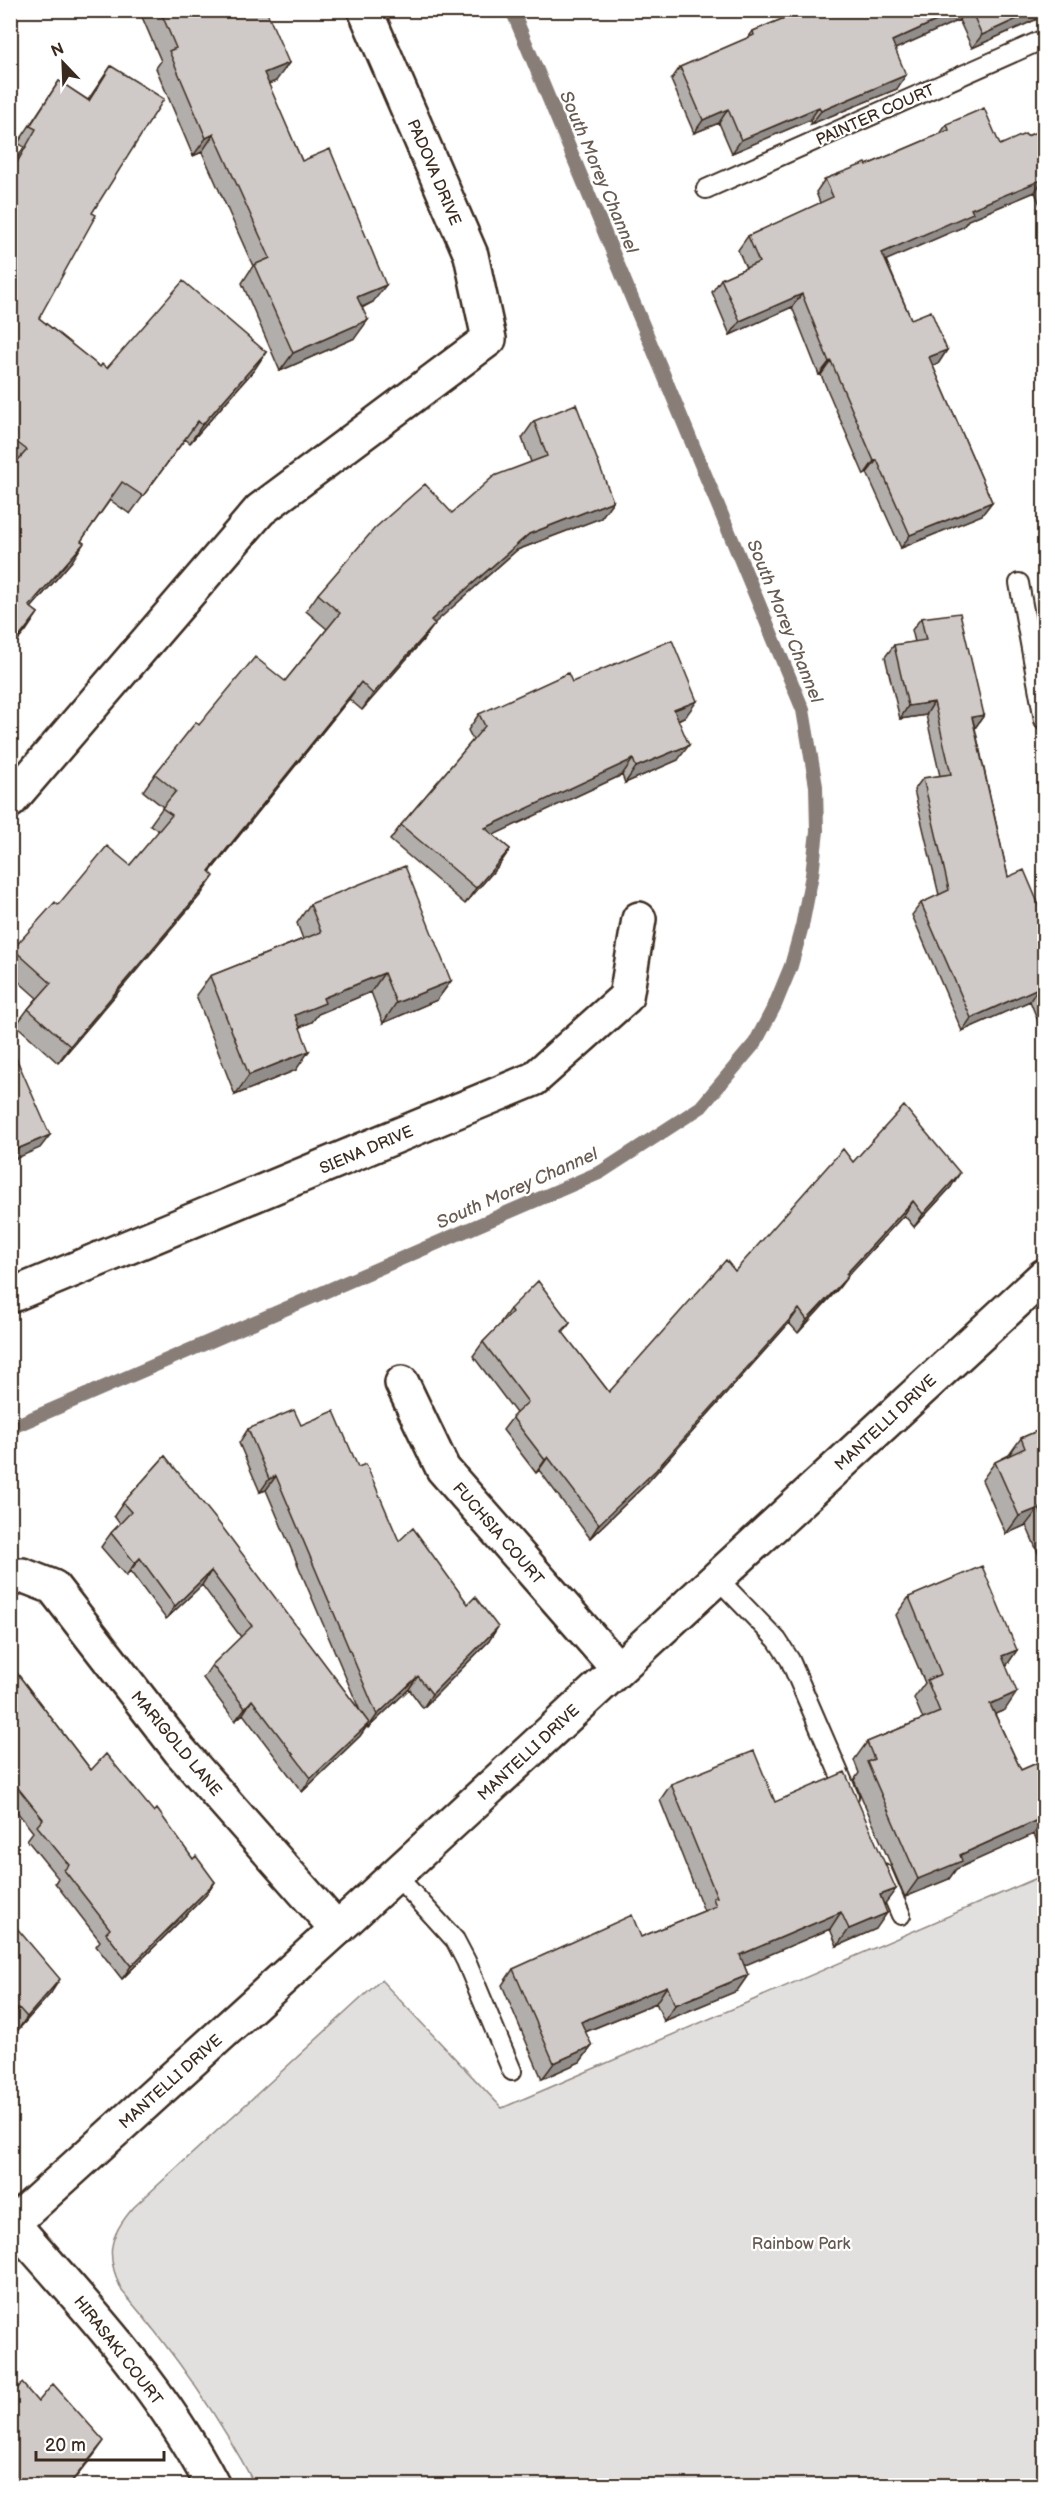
<svg xmlns="http://www.w3.org/2000/svg" width="1055" height="2496" viewBox="0 0 1055 2496" font-family="'Balsamiq Sans',sans-serif">
<style>
.green{fill:#e2e0de;stroke:#8e857e;stroke-width:1.5}
.lines{fill:none;stroke-linecap:round;stroke-linejoin:round}
.stream{stroke:#887e77;stroke-width:14}
.lane-casing{stroke:#3b2a1e;stroke-width:22}
.street-casing{stroke:#3b2a1e;stroke-width:38}
.secondary-casing{stroke:#3b2a1e;stroke-width:38}
.lane{stroke:#fff;stroke-width:18}
.street{stroke:#fff;stroke-width:33}
.secondary{stroke:#fff;stroke-width:33}
.wall{fill:#b2aeab;stroke:#3b2a1e;stroke-width:1.5}
.shaded-wall{fill:#918d8b;stroke:#3b2a1e;stroke-width:1.5}
.building{fill:#cfcac7;stroke:#3b2a1e;stroke-width:1.5}
.labels{text-anchor:middle;stroke-width:4.5;stroke-linejoin:round;paint-order:stroke}
.street-label{font-size:16px;fill:#3b2a1e;stroke:#fff}
.park-label{font-size:16px;fill:#65584e;stroke:#fff}
.water-label{font-size:18px;font-style:italic;fill:#685b52;stroke:#fff}
</style>
<rect width="100%" height="100%" fill="#fff"/>
<filter id="ink" filterUnits="userSpaceOnUse"><feTurbulence type="fractalNoise" baseFrequency=".0167" numOctaves="2"/><feDisplacementMap in="SourceGraphic" scale="12" xChannelSelector="R" yChannelSelector="G"/><feConvolveMatrix kernelMatrix="1 2 1 2 8 2 1 2 1" color-interpolation-filters="sRGB"/></filter>
<g filter="url(#ink)">
<path class="green" d="M1044,1875V2485H255C219,2416 173,2351 122,2291C105,2256 108,2236 134,2207L381,1980L502,2108Z"/>
<g class="lines">
<path class="stream" d="M10,1428L601,1172L701,1107L755,1043L775,1005L791,966L802,926L812,875L817,831L816,786L803,710L512,10"/>
<g class="lane-casing">
<path id="lane" d="M706,189L1044,39
M1019,583L1044,720
M716,1577L777,1640L790,1660L849,1796
M883,1873L901,1915
M395,1874L455,1940L466,1961L512,2071"/>
</g>
<g class="street-casing">
<path id="street" d="M10,801L260,510L489,339L471,255L365,10
M10,1296L534,1079L626,997L639,919
M402,1383L443,1469L618,1669
M10,1580L22,1575L53,1587L180,1751L337,1929
M13,2224C86,2306 162,2388 213,2486"/>
</g>
<g class="secondary-casing">
<path id="secondary" d="M10,2226L337,1929L1044,1276"/>
</g>
<use href="#lane" class="lane"/>
<use href="#street" class="street"/>
<use href="#secondary" class="secondary"/>
</g>
<path class="wall" d="M139,10H266L276,81L268,84L302,161L373,302L362,308L355,338L280,371L242,283L253,266L202,152L193,156L156,68L161,61Z
M804,10H1044V16L972,48L959,20L895,49L897,89L811,124L810,120L732,153L719,123L694,133L671,80L680,67L748,38L753,31Z
M111,66L92,213L39,318L100,367L107,368L266,352L254,370L190,443L185,439L130,514L110,500L81,541L72,561L31,608L38,613L10,650V469L13,466L10,464V170L24,147L18,143L59,81L88,100Z
M947,124L1000,145L1027,136L1044,129V215L1035,192L968,220L963,227L886,260L911,319L947,350L938,364L933,366L992,502L982,515L901,548L867,473L864,475L821,375H819L792,307L730,335L712,292L721,279L746,268L738,250L748,236L820,203L816,192L825,179L867,165L940,134Z
M534,421L613,501L601,518L517,550L434,623L423,640L362,710L349,699L210,872L202,893L58,1063L16,1025L28,1009L37,998L10,974V952L13,949L58,905L130,865L159,831L150,825L163,807L143,791L155,774L199,725L285,681L327,629L306,611L318,594L452,513L531,462L522,438Z
M921,618L984,715L975,728L1008,877L1044,917V1030L1042,1031L1030,1001L962,1031L912,915L921,903L939,895L914,790L923,778L940,776L926,715L900,719L885,657L894,645L915,642L912,630Z
M572,682L686,716L678,720V760L625,783L622,775L493,835L510,849L499,865L465,904L390,840L401,825L473,740L468,730L479,714Z
M310,904L451,981L437,1000L383,1023L371,992L318,1014L312,1022L300,1027L296,1070L235,1095L196,995L210,976L303,939L297,923Z
M853,1162L951,1187L914,1227L904,1215L848,1275L838,1289L798,1333L789,1323L646,1484L590,1538L539,1470L536,1473L503,1430L516,1413L473,1356L483,1342L501,1324L500,1323L510,1309L570,1323L563,1333L609,1392L735,1271Z
M301,1425L358,1467L399,1541L489,1641L423,1708L409,1689L368,1728L367,1726L360,1736L302,1792L243,1714L235,1721L203,1678L212,1665L241,1637L202,1585L166,1619L130,1571L126,1576L101,1547L111,1533L120,1524L114,1516L123,1503L165,1456L360,1711L266,1490L260,1492L239,1443L248,1429Z
M1044,1428V1567L1026,1525L1006,1534L982,1480L995,1462L1009,1455L1021,1438Z
M909,1597L1017,1650L1006,1666L1005,1710L995,1714L1021,1770L1044,1760V1855H1043L1034,1834L956,1869L949,1879L905,1897L854,1780L859,1773L854,1760L867,1742L923,1719L914,1698L925,1683L896,1615Z
M10,1664L91,1770L154,1812L193,1859L215,1882L206,1895L122,1979L96,1946L100,1941L55,1883L58,1878L27,1840L33,1832L10,1803Z
M671,1784L775,1802L884,1905L876,1929L837,1946L830,1929L744,1965L748,1975L737,1991L664,2021L656,2003L585,2032L592,2046L580,2062L542,2079L502,1985L513,1969L641,1937L704,1911L660,1800Z
M10,1920L51,1993L17,2031L10,2023Z"/>
<path class="shaded-wall" d="M960,10H966L959,20L882,55L892,41Z
M1036,10H1044V16L972,48L982,35Z
M289,63L276,81L251,91L264,73Z
M906,75L897,89L811,124L821,111Z
M819,107L810,120L732,153L741,140Z
M728,109L719,123L694,133L703,120Z
M214,134L202,152L193,156L206,138Z
M1044,178L1035,192L968,220L963,227L873,266L882,253L971,209Z
M386,285L373,302L345,315L357,297Z
M802,294L792,307L730,335L740,321Z
M368,320L355,338L280,371L293,353Z
M947,350L938,364L920,371L929,357Z
M266,352L254,370L190,443L202,425Z
M831,361L821,375H819L829,362Z
M877,460L867,473L864,475L874,461Z
M613,501L601,518L517,550L419,637L431,620L529,534Z
M992,502L982,515L901,548L910,535Z
M84,543L72,561L17,624L29,606Z
M38,613L26,631L10,650V649Z
M435,624L423,640L362,710L373,694Z
M361,682L349,699L197,888L209,871Z
M697,701L686,716L664,726L674,710Z
M934,702L926,715L900,719L908,706Z
M984,715L975,728L972,717Z
M689,745L678,760L625,783L636,767Z
M633,759L622,775L474,844L485,828Z
M510,849L499,865L465,904L476,888Z
M214,876L202,893L58,1063L70,1046Z
M384,973L371,992L318,1014L312,1022L282,1034L295,1015L323,998Z
M451,981L437,1000L383,1023L396,1003Z
M1038,988L1030,1001L962,1031L971,1018Z
M309,1051L296,1070L235,1095L249,1075Z
M50,1135L40,1148L10,1161V1152Z
M960,1173L951,1187L914,1227L923,1214Z
M913,1201L904,1215L837,1287L846,1274Z
M848,1276L838,1289L798,1333L807,1320Z
M799,1309L789,1323L646,1484L590,1538L599,1524Z
M548,1457L539,1470L536,1473L545,1460Z
M276,1476L266,1490L260,1492L269,1479Z
M1039,1508L1026,1525L1006,1534L1019,1516Z
M140,1558L130,1571L126,1576L135,1563Z
M211,1571L202,1585L166,1619L175,1606Z
M498,1627L489,1641L423,1708L432,1694Z
M1017,1650L1005,1668L1002,1656Z
M418,1676L409,1689L368,1728L377,1715Z
M1017,1692L1005,1710L978,1721L990,1704Z
M252,1700L243,1714L235,1721L245,1708Z
M369,1723L360,1736L302,1792L311,1778Z
M1044,1817V1820L1034,1834L956,1869L949,1879L905,1897L918,1879L960,1855Z
M215,1882L206,1895L122,1979L131,1966Z
M896,1889L884,1905L880,1895Z
M841,1912L830,1929L729,1972L740,1955Z
M887,1913L876,1929L837,1946L849,1929Z
M748,1975L737,1991L664,2021L675,2005Z
M60,1979L51,1993L17,2031L27,2017Z
M667,1986L656,2003L570,2038L581,2022Z
M592,2046L580,2062L542,2079L554,2063Z
M104,2441L94,2455L69,2486H68Z"/>
<path class="building" d="M160,10H266L289,63L264,73L302,161L330,149L386,285L357,297L368,320L293,353L254,265L270,258L214,134L206,138L169,51L176,48Z
M804,10H960L892,41L906,75L821,111L819,107L741,140L728,109L703,120L680,67L754,35L753,31Z
M971,10H1036L982,35Z
M111,66L164,99L92,213L96,215L39,318L100,367L102,364L107,368L183,281L266,352L202,425L198,421L143,496L122,482L81,541L84,543L29,606L38,613L10,649V469L27,450L10,437V175L36,129L30,126L59,81L89,101Z
M984,108L1000,145L1025,134L1027,136L1044,129V179L971,209L973,213L882,253L911,319L931,311L947,350L929,357L992,502L910,535L877,460L874,461L831,361L829,362L802,294L740,321L721,279L759,262L748,236L833,197L825,179L866,163L867,165L949,130L947,124Z
M576,404L613,501L529,534L431,620L435,624L373,694L361,682L209,871L214,876L70,1046L28,1009L51,983L13,949L55,902L58,905L107,846L130,865L172,815L162,808L176,791L155,774L196,722L199,725L255,657L285,681L340,613L318,594L375,528L425,484L452,513L494,476L547,456L534,421Z
M960,613L984,715L972,717L1008,877L1024,870L1044,917V1004L1038,988L971,1018L921,903L949,890L923,778L951,774L934,702L908,706L894,645L926,640L921,618Z
M672,640L697,701L674,710L689,745L636,767L633,759L485,828L510,849L476,888L401,825L485,726L479,714L568,673L572,682Z
M405,866L451,981L396,1003L384,973L323,998L325,1003L295,1015L309,1051L249,1075L210,976L321,932L310,904Z
M10,1044L50,1135L10,1152Z
M904,1106L960,1173L923,1214L913,1201L846,1274L848,1276L807,1320L799,1309L656,1470L599,1524L548,1457L545,1460L512,1417L528,1402L483,1342L512,1312L510,1309L538,1281L570,1323L562,1331L609,1392L726,1260L735,1271L843,1149L853,1162Z
M294,1410L301,1425L334,1411L358,1467L366,1464L399,1541L413,1528L468,1604L475,1597L498,1627L432,1694L418,1676L377,1715L276,1476L269,1479L248,1429Z
M1044,1428V1521L1039,1508L1019,1516L995,1462L1025,1448L1021,1438Z
M165,1456L223,1528L369,1723L311,1778L252,1700L245,1708L212,1665L252,1626L211,1571L175,1606L140,1558L135,1563L111,1533L131,1512L123,1503Z
M982,1566L1017,1650L1002,1656L1017,1692L990,1704L1021,1770L1044,1760V1817L960,1855L962,1861L918,1879L867,1762L874,1759L867,1742L940,1712L927,1680L941,1674L909,1597Z
M10,1664L91,1770L106,1754L154,1812L157,1809L193,1859L196,1856L215,1882L131,1966L106,1933L110,1929L64,1870L69,1865L37,1826L43,1819L10,1778Z
M754,1751L775,1802L845,1772L896,1889L880,1895L887,1913L849,1929L841,1912L740,1955L748,1975L675,2005L667,1986L581,2022L592,2046L554,2063L513,1969L632,1915L641,1937L716,1906L713,1898L717,1897L671,1784Z
M10,1920L60,1979L27,2017L19,2008L10,2018Z
M22,2383L38,2402L53,2384L104,2441L68,2486H10V2397Z"/>
</g>
<g class="labels">
<g class="street-label">
<text transform="translate(875 114) rotate(-24)" y="6">PAINTER COURT</text>
<text transform="translate(435 172) rotate(67)" y="6">PADOVA DRIVE</text>
<text transform="translate(366 1149) rotate(-23)" y="6">SIENA DRIVE</text>
<text transform="translate(885 1422) rotate(-43)" y="6">MANTELLI DRIVE</text>
<text transform="translate(499 1533) rotate(49)" y="6">FUCHSIA COURT</text>
<text transform="translate(177 1743) rotate(50)" y="6">MARIGOLD LANE</text>
<text transform="translate(528 1752) rotate(-43)" y="6">MANTELLI DRIVE</text>
<text transform="translate(170 2081) rotate(-42)" y="6">MANTELLI DRIVE</text>
<text transform="translate(119 2350) rotate(52)" y="6">HIRASAKI COURT</text>
</g>
<g class="park-label">
<text x="801" y="2249">Rainbow Park</text>
</g>
<g class="water-label">
<text transform="translate(599 172) rotate(67)" y="6">South Morey Channel</text>
<text transform="translate(785 621) rotate(68)" y="6">South Morey Channel</text>
<text transform="translate(517 1188) rotate(-24)" y="6">South Morey Channel</text>
</g>
</g>
<rect width="1055" height="2496" fill="none" stroke="#fff" stroke-width="36"/>
<rect x="18" y="18" width="1019" height="2460" fill="none" stroke="#3b2a1e" stroke-width="2" filter="url(#ink)"/>
<g transform="translate(63 63) rotate(337)" stroke="#ffffff" stroke-width="4.5" paint-order="stroke">
<path d="M0-4.5L10 22L0 15L-10 22Z" fill="#3b2a1e"/>
<text y="-9" font-size="16" font-weight="bold" text-anchor="middle" fill="#3b2a1e">N</text>
</g>
<path d="M36 2451v9h128v-9" fill="none" stroke="#3b2a1e" stroke-width="3"/>
<text x="45" y="2451" font-size="18" fill="#3b2a1e" stroke="#ffffff" stroke-width="4.5" paint-order="stroke">20 m</text>
</svg>
